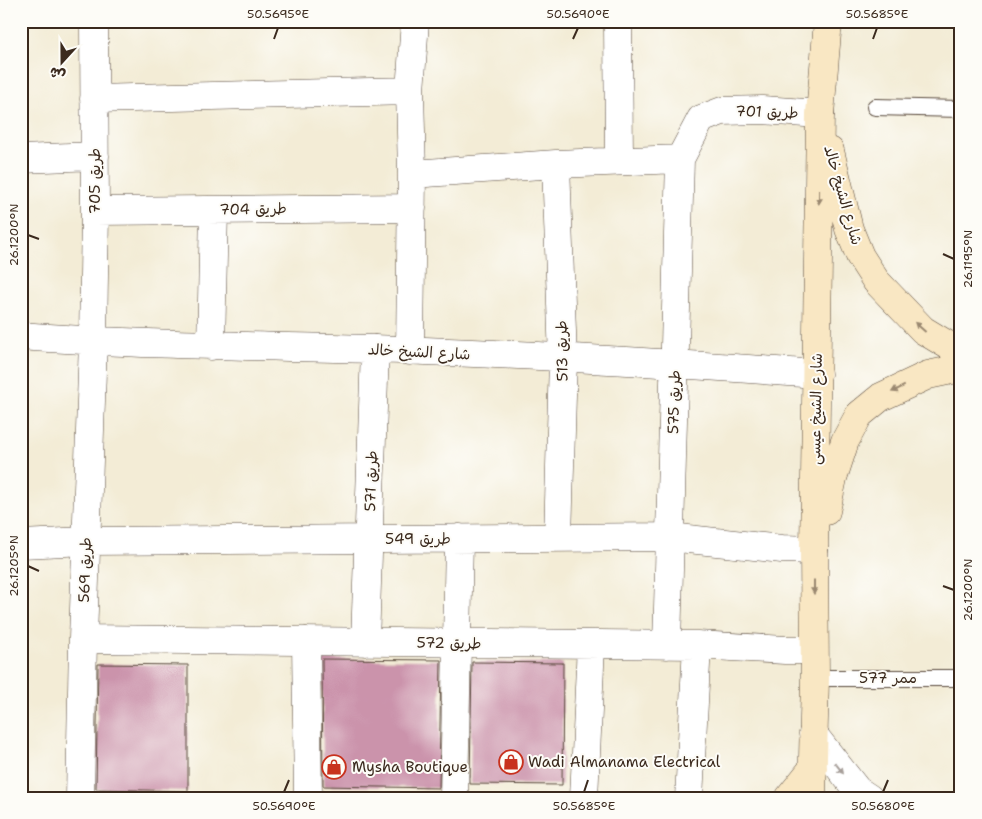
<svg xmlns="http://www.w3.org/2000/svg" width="982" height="819" viewBox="0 0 982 819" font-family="'Shantell Sans','Playpen Sans Arabic',sans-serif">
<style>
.building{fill:#cb93ab}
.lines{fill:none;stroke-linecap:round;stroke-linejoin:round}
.lane-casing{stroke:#57473a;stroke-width:18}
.street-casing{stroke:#57473a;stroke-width:29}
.secondary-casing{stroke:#57473a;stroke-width:29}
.lane{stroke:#fff;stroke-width:16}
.street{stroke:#fff;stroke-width:28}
.secondary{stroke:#f9e7c3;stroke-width:28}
.oneway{fill:#9a8870}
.oneway2{fill:#a79f9a}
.ticks{fill:none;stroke:#3b2a1e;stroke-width:2}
.labels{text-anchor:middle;stroke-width:4;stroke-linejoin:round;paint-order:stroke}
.street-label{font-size:15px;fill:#3b2a1e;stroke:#fdfcf7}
.poi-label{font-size:15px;fill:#3b2a1e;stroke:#fdfcf7;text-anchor:start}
.neatline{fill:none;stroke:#3b2a1e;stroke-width:2}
.ticks-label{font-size:12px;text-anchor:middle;fill:#3b2a1e}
</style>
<rect width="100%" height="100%" fill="#fdfcf7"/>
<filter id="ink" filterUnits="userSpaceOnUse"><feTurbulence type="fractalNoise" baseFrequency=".02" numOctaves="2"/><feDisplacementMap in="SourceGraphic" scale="10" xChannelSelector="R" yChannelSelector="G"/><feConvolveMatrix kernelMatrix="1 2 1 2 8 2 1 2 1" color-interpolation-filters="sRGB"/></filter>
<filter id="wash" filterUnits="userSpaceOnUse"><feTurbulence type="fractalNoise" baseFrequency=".0096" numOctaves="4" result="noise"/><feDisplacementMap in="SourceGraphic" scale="20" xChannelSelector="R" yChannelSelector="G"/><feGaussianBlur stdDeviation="1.12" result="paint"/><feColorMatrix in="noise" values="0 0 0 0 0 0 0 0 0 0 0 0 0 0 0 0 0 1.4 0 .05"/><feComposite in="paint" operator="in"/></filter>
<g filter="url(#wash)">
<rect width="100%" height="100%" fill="#f3ecd6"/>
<g id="blocks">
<path class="building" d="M322,659L441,660L439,788L323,786Z
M472,662L563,663L562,785L470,784Z
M98,664L188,665V791L96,789Z"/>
</g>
</g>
<g filter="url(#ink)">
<use href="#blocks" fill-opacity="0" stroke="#57473a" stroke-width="1"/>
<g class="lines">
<g class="lane-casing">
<path id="lane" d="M875,107L961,109
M815,678H961"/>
</g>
<g class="street-casing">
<path id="street" d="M618,21L619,161
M94,99L410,91
M21,159L95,156
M556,164L563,359L558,538
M412,174L556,164L680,159L701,119L722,111L762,110L820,114
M95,211L412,208
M21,336C138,345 256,346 373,349C521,354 669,363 817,374
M211,346L214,210
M410,351L412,174L410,91L415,21
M21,544L87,541L669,537L782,549L814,550
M83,639L697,645L785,650H814
M306,641L308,798
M365,642L375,349
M667,645L680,159
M813,734L857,790L869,798
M80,798L83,639L93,341L95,211L94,21
M454,798L459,538
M584,798L591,644
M689,798L697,645"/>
</g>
<g class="secondary-casing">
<path id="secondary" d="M830,151L849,229L860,256L876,281L923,330L961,353
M826,511L833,478L845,441L859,415L881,397L928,375L961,368
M789,798L813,768
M812,798L815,678L814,550L820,114L828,21"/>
</g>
<use href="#lane" class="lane"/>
<use href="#street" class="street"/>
<use href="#secondary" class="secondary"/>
</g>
<defs><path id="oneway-solid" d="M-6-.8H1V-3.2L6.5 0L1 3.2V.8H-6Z" transform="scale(1.25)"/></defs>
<g class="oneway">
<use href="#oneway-solid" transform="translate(819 197) rotate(91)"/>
<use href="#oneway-solid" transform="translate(920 327) rotate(-138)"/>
<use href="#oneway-solid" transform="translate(898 389) rotate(154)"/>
<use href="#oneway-solid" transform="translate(814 587) rotate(90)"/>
</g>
<use class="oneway2" href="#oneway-solid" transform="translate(839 768) rotate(52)"/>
</g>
<path class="ticks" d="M274,39L278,28M573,39L578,28M873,39L877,28M28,235L39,239M943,254L954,259M28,566L39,571M943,586L954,590M284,792L289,780M584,792L588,780M883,792L888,780"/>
<defs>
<g id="shop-ring" transform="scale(1.25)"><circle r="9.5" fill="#fdfcf7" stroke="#c8321e" stroke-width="1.5"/><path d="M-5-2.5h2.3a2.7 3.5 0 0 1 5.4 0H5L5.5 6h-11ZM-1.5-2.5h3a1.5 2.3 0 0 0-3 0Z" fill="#c8321e"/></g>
</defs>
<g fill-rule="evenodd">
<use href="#shop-ring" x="511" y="762"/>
<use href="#shop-ring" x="334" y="767"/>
</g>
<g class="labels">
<g class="street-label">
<text transform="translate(767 112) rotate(2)" y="5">طريق 701</text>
<text transform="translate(95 181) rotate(-90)" y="5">طريق 705</text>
<text transform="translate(843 195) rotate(74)" y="5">شارع الشيخ خالد</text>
<text transform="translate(253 209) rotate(-1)" y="5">طريق 704</text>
<text transform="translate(562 351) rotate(-91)" y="5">طريق 513</text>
<text transform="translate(419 352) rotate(3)" y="5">شارع الشيخ خالد</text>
<text transform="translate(674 402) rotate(-88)" y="5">طريق 575</text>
<text transform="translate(816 409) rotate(-89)" y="5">شارع الشيخ عيسى</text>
<text transform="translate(371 481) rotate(-88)" y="5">طريق 571</text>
<text x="418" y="544">طريق 549</text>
<text transform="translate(85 570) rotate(-88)" y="5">طريق 569</text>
<text transform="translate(449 643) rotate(1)" y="5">طريق 572</text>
<text x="888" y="683">ممر 577</text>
</g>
<g class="poi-label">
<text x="528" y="767">Wadi Almanama Electrical</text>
<text x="352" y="772">Mysha Boutique</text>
</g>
</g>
<rect width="982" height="819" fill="none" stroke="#fdfcf7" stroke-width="55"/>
<g transform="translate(62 62) rotate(201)" stroke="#fdfcf7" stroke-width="4" paint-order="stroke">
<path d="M0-4L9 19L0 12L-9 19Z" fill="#3b2a1e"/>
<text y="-8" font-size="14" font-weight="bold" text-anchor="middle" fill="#3b2a1e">ش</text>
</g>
<rect x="28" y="28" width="926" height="764" class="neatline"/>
<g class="ticks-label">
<text x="278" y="18">50.5695°E</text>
<text x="578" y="18">50.5690°E</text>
<text x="877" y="18">50.5685°E</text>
<text transform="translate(14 235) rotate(-90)" y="4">26.1200°N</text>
<text transform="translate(968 259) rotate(-90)" y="4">26.1195°N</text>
<text transform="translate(14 566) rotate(-90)" y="4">26.1205°N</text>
<text transform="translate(968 590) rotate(-90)" y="4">26.1200°N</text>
<text x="284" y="810">50.5690°E</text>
<text x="584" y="810">50.5685°E</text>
<text x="883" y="810">50.5680°E</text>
</g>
</svg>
